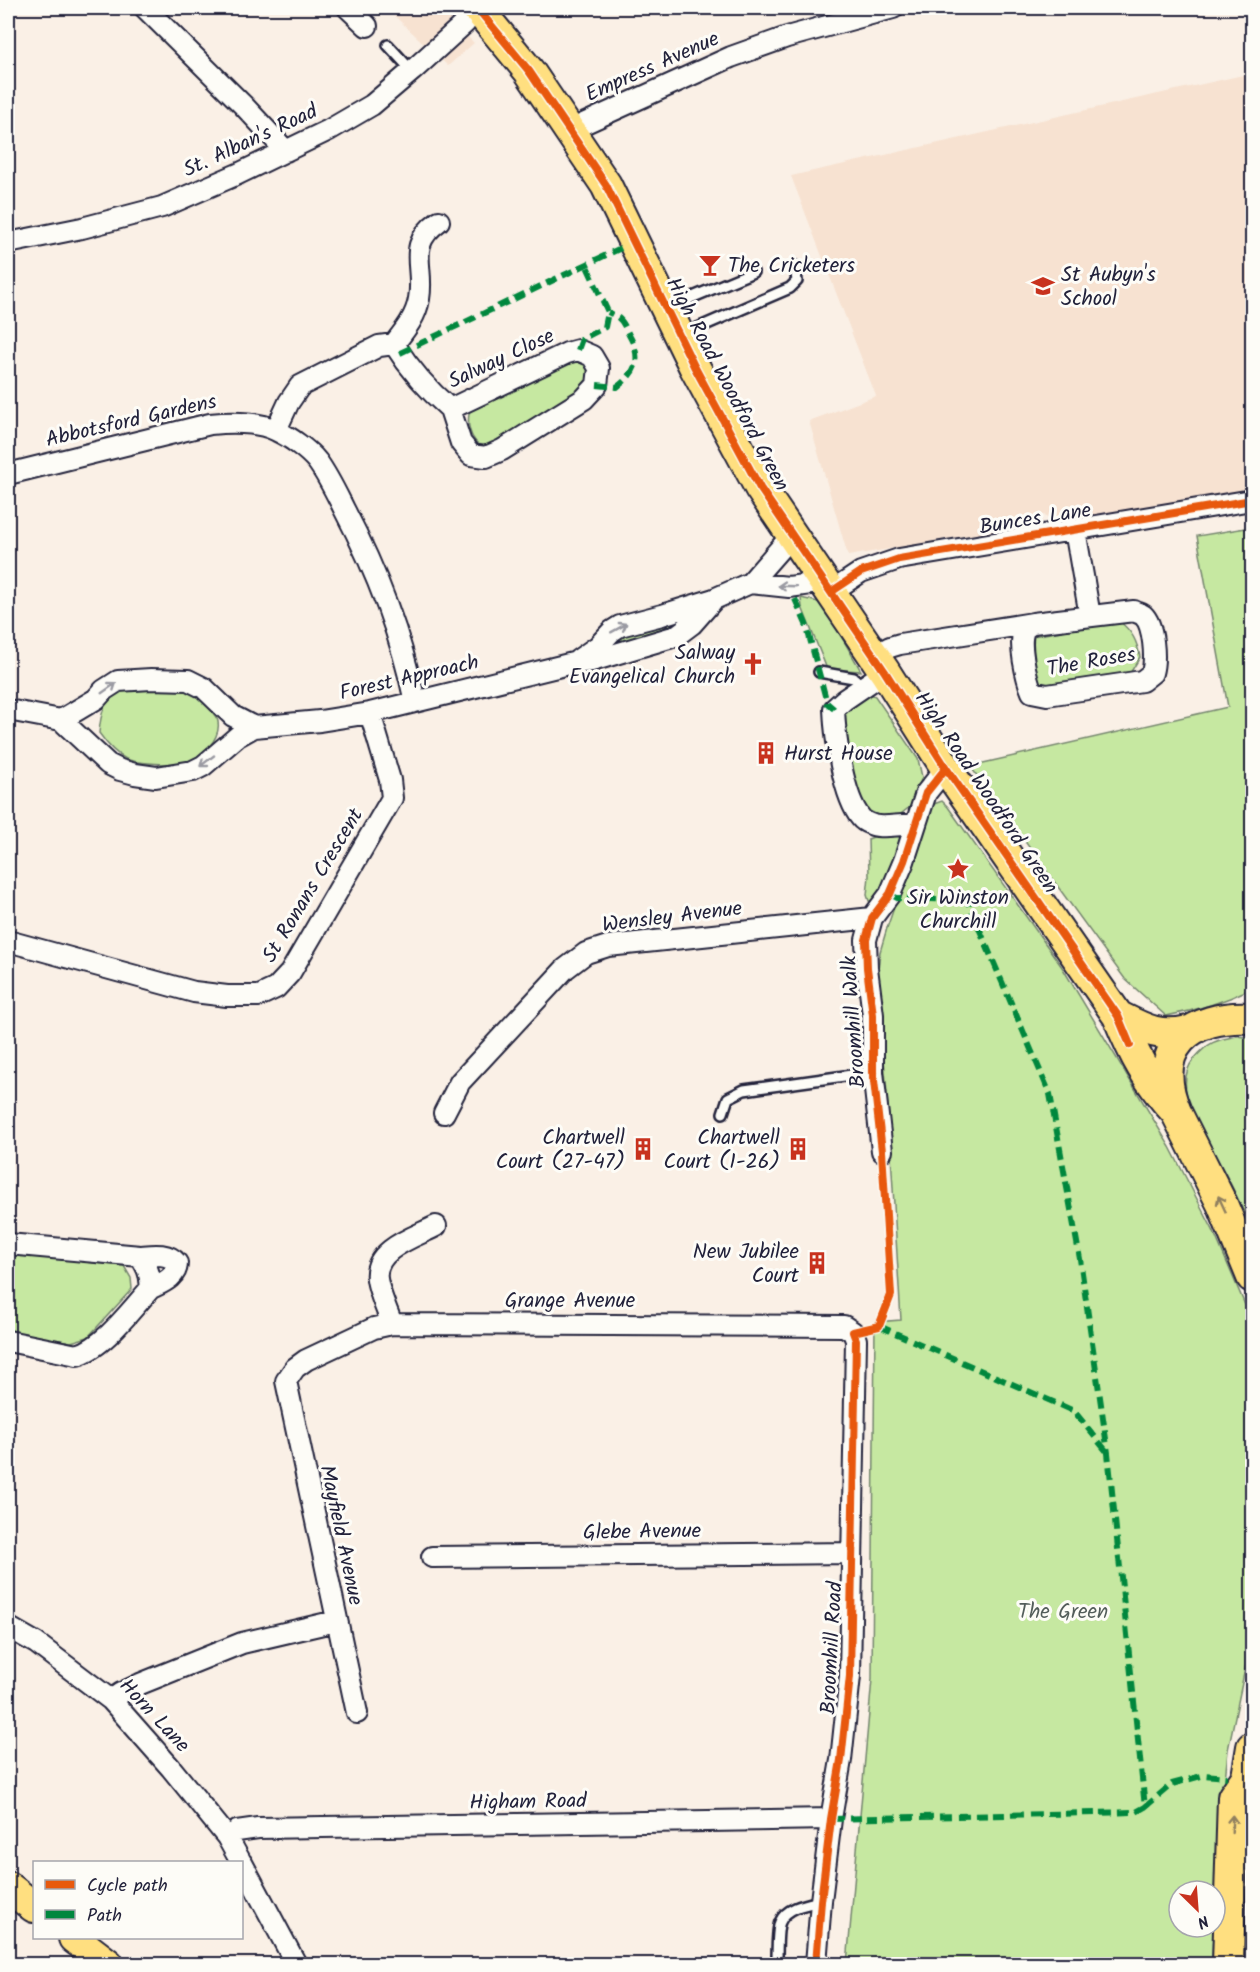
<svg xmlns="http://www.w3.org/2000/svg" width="1260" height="1972" viewBox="0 0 1260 1972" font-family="Kalam,sans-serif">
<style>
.built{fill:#f7e2d1}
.green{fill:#c6e8a1;stroke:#74856e;stroke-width:1.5}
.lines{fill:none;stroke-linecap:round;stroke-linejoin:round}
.lane-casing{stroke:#22223b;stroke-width:14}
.street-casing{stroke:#22223b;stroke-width:24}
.primary-casing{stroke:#22223b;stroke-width:34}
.lane{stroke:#fdfcf7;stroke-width:9}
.street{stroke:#fdfcf7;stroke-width:20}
.primary{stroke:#ffdf80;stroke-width:30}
.quiet{stroke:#00873e;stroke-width:6;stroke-dasharray:12 6;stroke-linecap:butt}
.cycleway-casing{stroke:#fdfcf7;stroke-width:11}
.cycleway{stroke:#e8590c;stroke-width:8}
.oneway{stroke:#9a9aa2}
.oneway2{stroke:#90805e}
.labels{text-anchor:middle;stroke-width:6;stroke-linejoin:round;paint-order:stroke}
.street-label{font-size:21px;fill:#22223b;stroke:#fdfcf7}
.poi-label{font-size:21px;fill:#22223b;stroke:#fdfcf7;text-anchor:end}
.park-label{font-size:21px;fill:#535d5a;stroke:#fdfcf7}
</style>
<rect width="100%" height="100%" fill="#faf0e6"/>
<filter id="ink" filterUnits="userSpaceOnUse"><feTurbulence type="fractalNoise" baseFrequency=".0167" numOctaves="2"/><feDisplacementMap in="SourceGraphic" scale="12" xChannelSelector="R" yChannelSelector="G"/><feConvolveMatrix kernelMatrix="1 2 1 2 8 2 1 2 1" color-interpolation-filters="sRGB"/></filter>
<g filter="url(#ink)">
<path class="built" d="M386,8H440L474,43L448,66Z
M1252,73V490L1053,523L1044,515L1023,520L1018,527L848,556L809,421L876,396L791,176Z"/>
<path class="green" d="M577,358L594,366L591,388L486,449C468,441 465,421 472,404Z
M1252,527V988C1226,1001 1195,1011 1166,1016L1125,979L970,766L1228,707L1197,536Z
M801,598L822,603L861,671L827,669L802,607Z
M675,619L681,621L682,626L621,643L618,638L623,632Z
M1119,621C1132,631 1137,641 1140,657L1129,675L1038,688L1024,647L1033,636Z
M169,686C191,690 198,691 211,710C213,714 218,718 218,722C221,739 201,759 186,762C173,765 137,764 126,759C115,754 106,743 99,733C103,681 127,687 169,686Z
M866,692L875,696L918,759L922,777L912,805L897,817H872L860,807L845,728L844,714L856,699Z
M942,801L948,807L1062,967L1170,1147L1213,1230L1248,1312L1252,1339V1635L1228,1750L1214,1891H1179V1927H1213L1212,1964H847L872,1679L875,1322L901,1320L888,1105L877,980L880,952L887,928L927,812L934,804Z
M899,830L906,838L876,901H869L867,895L869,876L868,839L884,833Z
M1237,1036L1252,1038V1230C1242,1207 1232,1185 1220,1164C1205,1136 1169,1088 1194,1059C1208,1042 1216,1040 1237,1036Z
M8,1253L124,1266L131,1278L132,1289L88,1337L71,1342L8,1331Z"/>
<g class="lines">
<g class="lane-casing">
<path id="lane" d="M388,45L412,71
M669,307L753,272
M684,334L790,288L797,281L795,266
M819,672L854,678L863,686
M723,1113L728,1098L744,1090L873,1072
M777,1964C777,1956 777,1928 780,1922C786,1907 807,1904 821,1901"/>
</g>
<g class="street-casing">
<path id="street" d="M145,8L243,105L286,151
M348,8L367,26
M570,130L731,57L787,37L893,8
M8,243L82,228L162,207L238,174L329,130L372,105L412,71L465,23L474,8
M394,344C405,330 416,317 419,299C425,265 405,246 439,221
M276,430L289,402L300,386L379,346L394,344C409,368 428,390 450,409L567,353L578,350L592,356L599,368L597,385L584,399L502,450L486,457L471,455L461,443L450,409
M8,474L210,424C231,422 258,421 277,431C290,437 308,450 317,461C328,476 336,493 344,509C376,570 401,635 415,702
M1075,530L1090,616
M750,583L789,587L825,582
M831,592L861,572L899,559L1252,500
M874,656L890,647L900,644L1033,623L1134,611C1137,613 1140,613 1143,615C1154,625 1156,659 1152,673L1142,681L1047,695L1032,692C1027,680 1017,641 1025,629C1027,627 1030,625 1033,623
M578,660L598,646L612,631L620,626L662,615L714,599L750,583L792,535
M885,672L844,700L834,709C835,736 843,797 861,818C864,822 868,823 873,825C885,829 901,823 915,825
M8,710L61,720L108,764L120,770L135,774L156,777L193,771L203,766L238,736L254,727L320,721L370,713L573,663L592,661L676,636L692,624L714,599
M61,720L96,699L104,690L118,681L151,679L188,680L204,688L233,716L254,727
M8,941L194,992L227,996H259L276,988L290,973L392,798L390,780L370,713
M444,1113L460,1082L565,969L586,953L608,946L872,918
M882,1151L873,1072V1015L867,968L866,940L872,918L890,894L904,861L926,793L946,768
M8,1244L140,1256C147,1266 152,1277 150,1289C131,1310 103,1348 77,1355L8,1341
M140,1256C152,1255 168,1252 177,1263C177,1278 161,1283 150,1289
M392,1324C387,1310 379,1293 377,1279C373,1249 415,1237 436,1226
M432,1557L852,1553
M8,1627L36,1643L111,1700L171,1768L227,1837L241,1862
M111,1700L121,1693L140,1684L242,1643L336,1621
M357,1713L286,1381L295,1368L306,1360L374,1328L392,1324L844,1326L853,1332L856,1340L850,1676L841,1760L831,1819L821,1901L816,1964
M227,1837L237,1831L258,1828L831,1819
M242,1863L296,1964"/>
</g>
<g class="primary-casing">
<path id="primary" d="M477,8L529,71L606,185L694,366L760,488L885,672L946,768L1118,1016C1133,1053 1148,1083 1176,1112
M1118,1016C1144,1029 1159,1038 1188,1031
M1252,1018C1190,1014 1149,1048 1176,1112L1222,1204L1252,1277
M8,1887L34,1907
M74,1938L108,1964
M1228,1964L1233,1797L1247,1777L1252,1747"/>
</g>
<use href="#lane" class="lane"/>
<use href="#street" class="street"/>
<use href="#primary" class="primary"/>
<path class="quiet" d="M578,350L582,339L605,327L608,312L586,264
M400,353L621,248
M597,385L617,387C638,371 642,358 629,335C622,321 623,319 608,312
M795,599L806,624L827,703L834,709
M890,894L897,898L967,900L1050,1094L1080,1259L1108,1453L1145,1807L1172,1784L1205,1775L1227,1777
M879,1326L1074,1411L1108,1453
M831,1819L1136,1812L1145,1807"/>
<g class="cycleway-casing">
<path id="cycleway" d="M477,8L529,71L606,185L694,366L760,488L885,672L946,768L1118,1016L1130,1045
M831,592L861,572L899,559L1252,500
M816,1964L821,1901L831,1819L841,1760L850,1676L856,1340L853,1332L879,1326L891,1295L882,1151L873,1072V1015L867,968L866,940L872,918L890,894L904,861L926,793L946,768"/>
</g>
<use href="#cycleway" class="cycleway"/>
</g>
<defs><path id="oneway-shaft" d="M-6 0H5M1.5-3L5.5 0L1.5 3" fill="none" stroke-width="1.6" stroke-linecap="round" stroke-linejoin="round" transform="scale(1.5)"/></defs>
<g class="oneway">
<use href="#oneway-shaft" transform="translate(787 586) rotate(-178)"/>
<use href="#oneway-shaft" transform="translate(619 628) rotate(-29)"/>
<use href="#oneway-shaft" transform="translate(109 688) rotate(-35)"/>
<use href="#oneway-shaft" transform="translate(207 761) rotate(142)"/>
</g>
<g class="oneway2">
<use href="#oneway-shaft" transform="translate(1222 1204) rotate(-115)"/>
<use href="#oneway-shaft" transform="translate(1232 1824) rotate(-88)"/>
</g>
</g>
<defs>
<g id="bar-bare" transform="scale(1.8)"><path d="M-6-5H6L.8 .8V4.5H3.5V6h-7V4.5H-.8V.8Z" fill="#c8321e" stroke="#fdfcf7" stroke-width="2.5" paint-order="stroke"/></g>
<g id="school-bare" transform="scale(1.8)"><path d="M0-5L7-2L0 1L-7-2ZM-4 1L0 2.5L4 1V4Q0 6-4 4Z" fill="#c8321e" stroke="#fdfcf7" stroke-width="2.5" paint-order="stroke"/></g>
<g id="church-bare" transform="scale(1.8)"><path d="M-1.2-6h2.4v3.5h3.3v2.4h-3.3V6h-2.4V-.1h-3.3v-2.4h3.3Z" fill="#c8321e" stroke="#fdfcf7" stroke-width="2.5" paint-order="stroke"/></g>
<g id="building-bare" transform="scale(1.8)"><path d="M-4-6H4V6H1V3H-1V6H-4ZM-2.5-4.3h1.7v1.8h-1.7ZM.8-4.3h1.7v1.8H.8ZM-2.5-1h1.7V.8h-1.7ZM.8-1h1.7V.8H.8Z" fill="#c8321e" stroke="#fdfcf7" stroke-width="2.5" paint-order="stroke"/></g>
<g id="sight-bare" transform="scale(1.8)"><path d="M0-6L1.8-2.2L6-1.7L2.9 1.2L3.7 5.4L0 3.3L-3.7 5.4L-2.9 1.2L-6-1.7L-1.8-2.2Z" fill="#c8321e" stroke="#fdfcf7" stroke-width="2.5" paint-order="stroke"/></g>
</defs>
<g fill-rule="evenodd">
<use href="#bar-bare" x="710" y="265"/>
<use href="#school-bare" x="1043" y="286"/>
<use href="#church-bare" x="753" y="664"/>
<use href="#building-bare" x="766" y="753"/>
<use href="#sight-bare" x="958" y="869"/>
<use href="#building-bare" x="643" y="1149"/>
<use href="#building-bare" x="798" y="1149"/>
<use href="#building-bare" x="817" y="1263"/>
</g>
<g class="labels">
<g class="street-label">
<text transform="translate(652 66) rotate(-24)" y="7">Empress Avenue</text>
<text transform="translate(250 140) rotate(-25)" y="7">St. Alban's Road</text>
<text transform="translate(501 358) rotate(-25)" y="7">Salway Close</text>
<text transform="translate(728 384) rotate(62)" y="7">High Road Woodford Green</text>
<text transform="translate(131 420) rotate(-13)" y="7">Abbotsford Gardens</text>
<text transform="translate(1035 518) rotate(-9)" y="7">Bunces Lane</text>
<text transform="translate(1091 661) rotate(-10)" y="7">The Roses</text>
<text transform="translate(409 677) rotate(-13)" y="7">Forest Approach</text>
<text transform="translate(987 792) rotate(56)" y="7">High Road Woodford Green</text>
<text transform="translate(312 885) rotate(-59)" y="7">St Ronans Crescent</text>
<text transform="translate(672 916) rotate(-7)" y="7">Wensley Avenue</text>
<text transform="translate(853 1022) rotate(-94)" y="7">Broomhill Walk</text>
<text x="570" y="1307">Grange Avenue</text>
<text transform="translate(642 1531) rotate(-1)" y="7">Glebe Avenue</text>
<text transform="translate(342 1535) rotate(78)" y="7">Mayfield Avenue</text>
<text transform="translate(831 1648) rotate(-87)" y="7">Broomhill Road</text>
<text transform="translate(155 1715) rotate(47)" y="7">Horn Lane</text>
<text transform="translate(528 1801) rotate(-1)" y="7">Higham Road</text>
</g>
<g class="poi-label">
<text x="728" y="272" text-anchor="start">The Cricketers</text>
<text x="1061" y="281" text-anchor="start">St Aubyn's<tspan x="1061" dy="24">School</tspan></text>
<text x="735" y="659">Salway<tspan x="735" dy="24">Evangelical Church</tspan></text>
<text x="784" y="760" text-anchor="start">Hurst House</text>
<text x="958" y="904" text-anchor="middle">Sir Winston<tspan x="958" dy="24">Churchill</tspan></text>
<text x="625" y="1144">Chartwell<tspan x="625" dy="24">Court (27-47)</tspan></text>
<text x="780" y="1144">Chartwell<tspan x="780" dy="24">Court (1-26)</tspan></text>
<text x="799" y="1258">New Jubilee<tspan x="799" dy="24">Court</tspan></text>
</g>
<g class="park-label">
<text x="1063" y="1618">The Green</text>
</g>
</g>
<rect width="1260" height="1972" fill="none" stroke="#fdfcf7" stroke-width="30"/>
<rect x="15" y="15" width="1230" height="1942" fill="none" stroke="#22223b" stroke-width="2" filter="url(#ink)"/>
<rect x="33" y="1861" width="210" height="78" fill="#fdfcf7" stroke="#a5a5ac" stroke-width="1.5"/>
<rect x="45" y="1880" width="30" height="9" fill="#e8590c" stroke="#a5a5ac" stroke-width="1.5"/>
<text x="87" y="1891" font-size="18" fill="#22223b">Cycle path</text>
<rect x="45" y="1910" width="30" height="9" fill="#00873e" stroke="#a5a5ac" stroke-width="1.5"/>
<text x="87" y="1921" font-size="18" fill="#22223b">Path</text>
<g transform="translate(1197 1909) rotate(155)"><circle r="28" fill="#fdfcf7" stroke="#a5a5ac" stroke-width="1.5"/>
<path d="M0-4.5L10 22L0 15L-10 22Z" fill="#c8321e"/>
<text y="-9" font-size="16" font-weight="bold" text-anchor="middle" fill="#22223b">N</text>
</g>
</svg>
